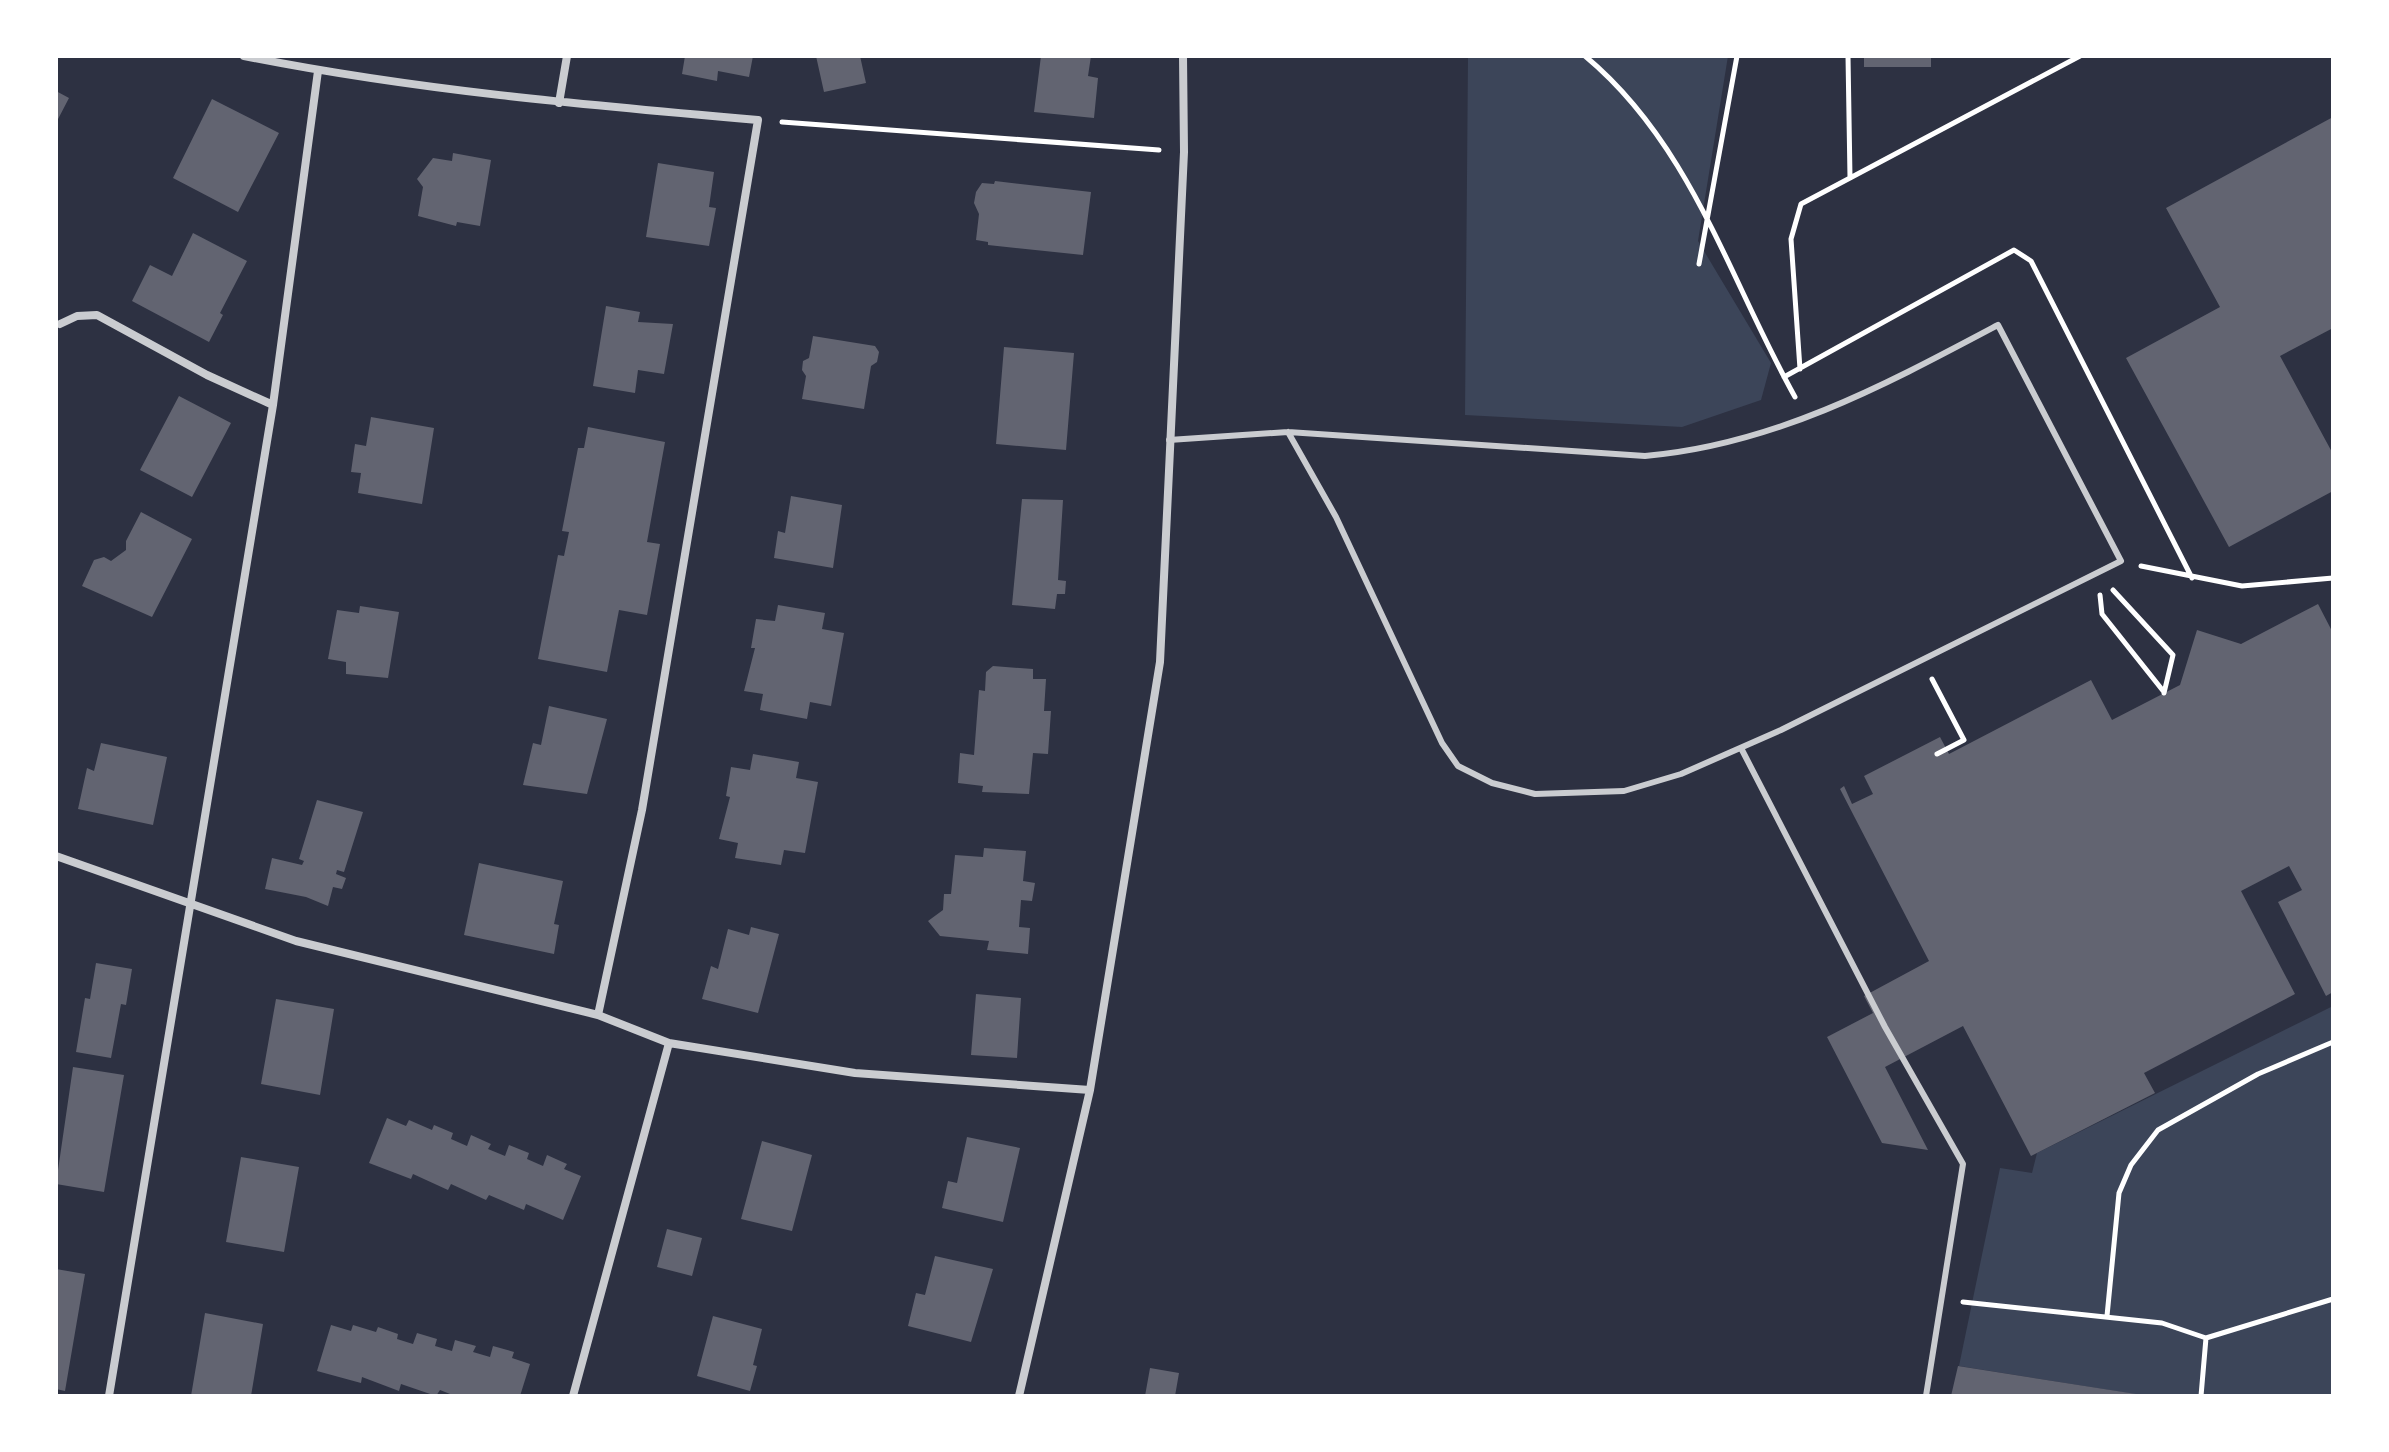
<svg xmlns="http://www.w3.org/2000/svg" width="2389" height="1452" viewBox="0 0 2389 1452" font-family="Inter,sans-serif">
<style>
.green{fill:#3c4559}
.building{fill:#626471}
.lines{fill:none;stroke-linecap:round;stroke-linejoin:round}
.path{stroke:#fff;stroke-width:5}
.service{stroke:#caccd0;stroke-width:6}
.minor{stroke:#caccd0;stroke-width:8}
</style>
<rect width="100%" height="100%" fill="#2d3142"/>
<path class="green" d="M1468,56H1728L1698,241L1771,363L1761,400L1682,427L1465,415Z
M2333,1006V1396H2147L1959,1366L2000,1168L2032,1173L2037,1153Z"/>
<path class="building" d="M685,56H753L749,77L718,71L717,81L682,74Z
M816,56H860L866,83L824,92Z
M1041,56H1091L1088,76L1098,78L1094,118L1034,112Z
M1864,56H1931V67H1864Z
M56,91L69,98L56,123Z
M212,99L279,133L238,212L173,178Z
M2333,117V328L2280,356L2333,454V491L2229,547L2126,358L2220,307L2166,208Z
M453,153L491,160L480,226L457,222L456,226L418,216L423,187L417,179L433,158L452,161Z
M658,163L714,172L709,207L716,208L709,246L646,237Z
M995,181L1091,192L1083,255L988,245V242L976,240L979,214L974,203L976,192L982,183L994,184Z
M193,233L247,261L220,313L223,315L209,342L132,301L150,265L172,276Z
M606,306L640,312L638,322L673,324L664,374L638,370L635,393L593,386Z
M813,336L875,346L879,352L877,362L871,366L864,409L802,399L806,376L802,370L803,361L809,358Z
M1004,347L1074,353L1066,450L996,444Z
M179,396L231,423L192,497L140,470Z
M371,417L434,428L422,504L358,493L361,473L351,472L355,444L366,446Z
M588,427L665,442L647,542L660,544L647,615L619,610L607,672L538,659L558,555L564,556L569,532L562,531L578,448H584Z
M791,496L842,505L833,568L774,558L778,531L785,533Z
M1022,499L1063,500L1058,580L1066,581L1065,594H1057L1055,609L1012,605Z
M141,512L192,539L152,617L82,586L94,560L104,557L111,561L126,550V541Z
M2318,604L2333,633V992L2326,996L2278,902L2302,890L2289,866L2241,891L2295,994L2144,1073L2155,1093L2031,1156L1963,1026L1885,1067L1928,1150L1882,1143L1827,1037L1873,1013L1864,996L1929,961L1840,789L1844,786L1852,804L1873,794L1864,776L1940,737L1949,754L2091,680L2112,720L2180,685L2197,630L2241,644Z
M778,605L825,613L822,629L844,633L831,706L810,702L807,719L760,710L763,694L744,691L755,648H751L756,619L775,621Z
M360,606L399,612L388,678L346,674V662L328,659L337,610L359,613Z
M993,666L1033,669V679H1046L1044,711H1051L1048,754L1033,753L1029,794L982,792L983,786L958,783L960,753L974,755L979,690L985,691L986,672Z
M549,706L607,719L587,794L523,785L533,743L541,745Z
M101,743L167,757L153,825L78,809L87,768L94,771Z
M753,754L799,762L796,778L818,782L805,853L784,850L781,865L735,858L738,843L719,839L730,797L726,796L731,767L750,770Z
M317,800L363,812L344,872L337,870L336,874L346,878L342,889L333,887L328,906L306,897L265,889L272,858L302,865L304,861L299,859Z
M984,848L1026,851L1023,881L1035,883L1032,901L1021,900L1019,927L1030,928L1028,954L987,950L989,941L940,936L928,921L943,910L944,894H951L955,855L983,857Z
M479,863L563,881L554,924L559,925L554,954L464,935Z
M751,927L779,934L758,1013L702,999L711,966L718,969L728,929L749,935Z
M96,963L132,969L126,1005L121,1004L111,1058L76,1052L85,998L90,999Z
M976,994L1021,998L1017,1058L971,1055Z
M276,999L334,1009L320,1095L261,1084Z
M73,1067L124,1075L104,1192L56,1184Z
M387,1118L406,1126L409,1120L432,1130L434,1125L453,1133L451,1139L467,1146L471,1135L491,1144L488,1149L505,1156L509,1145L529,1153L527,1159L543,1166L547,1155L567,1164L564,1169L581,1176L563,1220L526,1204L524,1210L489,1195L486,1200L451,1184L448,1190L413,1174L411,1179L369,1163Z
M967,1137L1020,1148L1003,1222L942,1208L948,1181L957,1183Z
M762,1141L812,1155L792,1231L741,1219Z
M241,1157L299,1167L284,1252L226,1242Z
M667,1229L702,1238L692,1276L657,1267Z
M935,1256L993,1269L971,1342L908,1326L916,1293L925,1295Z
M56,1269L85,1274L65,1391L56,1389Z
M205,1313L263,1324L251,1396H191Z
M713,1316L762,1329L753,1365L757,1366L750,1391L697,1376Z
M331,1325L351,1331L353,1325L376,1332L378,1327L398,1334L397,1339L413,1344L417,1333L437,1339L435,1346L452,1351L455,1340L476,1346L473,1352L490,1357L493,1346L514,1352L512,1358L530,1364L520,1396H455L440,1390L436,1396L401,1384L399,1391L362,1377L361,1383L317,1371Z
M1958,1366L2136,1394V1396H1951Z
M1150,1368L1179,1373L1175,1396H1145Z"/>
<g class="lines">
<path class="path" d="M1585,56C1692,145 1729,279 1795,397
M1848,56L1850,178
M782,122L1159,150
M1699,264L1737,56
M1800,369L1791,239L1801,204L2080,56
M1784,377L2014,250L2031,261L2192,578
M2141,566L2242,586L2333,578
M2113,590L2173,655L2164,693
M2100,595L2102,614L2164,692
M1932,679L1964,740L1937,754
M1963,1302L2162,1323L2206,1338L2333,1299
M2107,1316L2119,1193L2131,1165L2158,1130L2258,1074L2333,1042
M2201,1396L2206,1338"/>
<path class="service" d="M1169,440L1288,432L1645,456C1774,445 1885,385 1998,325L2121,561L1781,730L1681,774L1624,791L1535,794L1492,783L1458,766L1442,743L1336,517L1288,432
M1741,748L1885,1027L1963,1164L1926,1396"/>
<path class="minor" d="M244,56C414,90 586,105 758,120L642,810L598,1015
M559,103L567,56
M60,324L77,316L97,315L207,375L273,405
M56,856L296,941L598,1015L669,1043L855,1073L1090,1090
M109,1396L273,405L318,71
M573,1396L669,1043
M1019,1396L1090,1090L1160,662L1184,152L1183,56"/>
</g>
<rect width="2389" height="1452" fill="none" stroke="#ffffff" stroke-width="116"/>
</svg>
